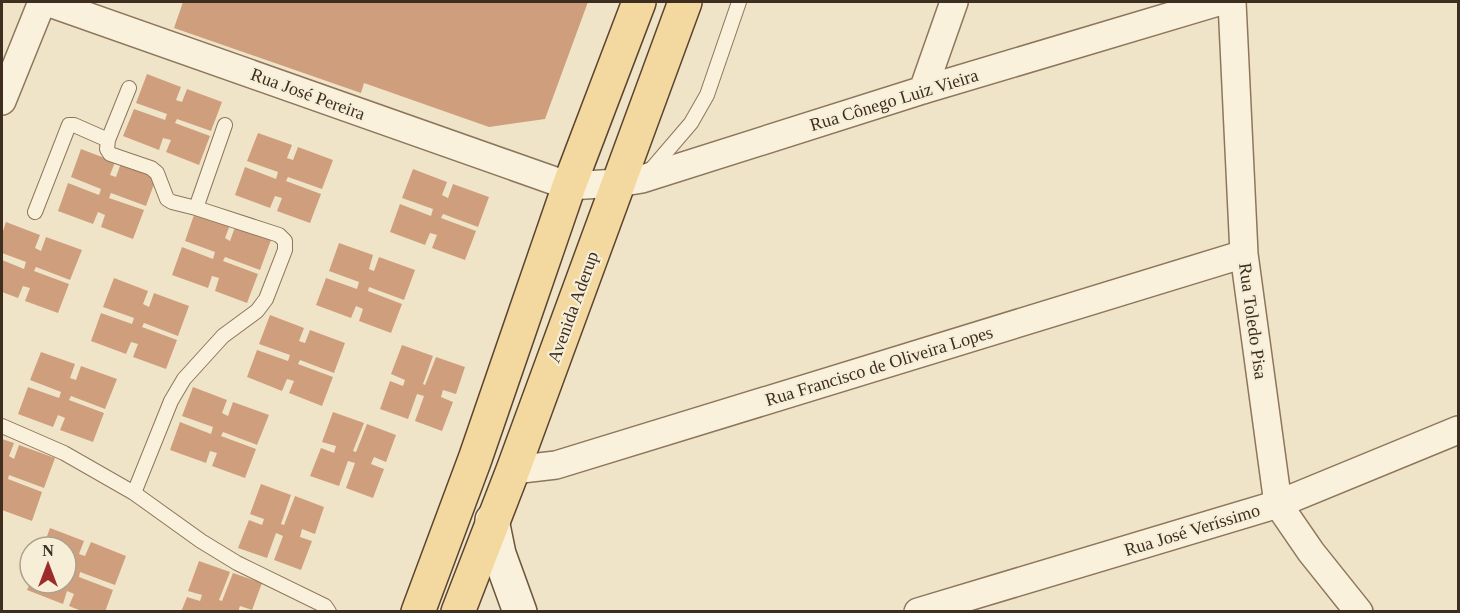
<svg xmlns="http://www.w3.org/2000/svg" width="1460" height="613" viewBox="0 0 1460 613" font-family="Georgia,serif">
<style>
.building{fill:#cf9f7d}
.lines{fill:none;stroke-linecap:round;stroke-linejoin:round}
.lane-casing{stroke:#8d765c;stroke-width:16}
.street-casing{stroke:#8d765c;stroke-width:30}
.secondary-casing{stroke:#6f573f;stroke-width:36}
.primary-casing{stroke:#5b4430;stroke-width:36}
.lane{stroke:#faf1dc;stroke-width:14}
.street{stroke:#faf1dc;stroke-width:27}
.secondary{stroke:#faf1dc;stroke-width:33}
.primary{stroke:#f3d9a0;stroke-width:33}
.labels{text-anchor:middle;stroke-width:4.5;stroke-linejoin:round;paint-order:stroke}
.street-label{font-size:18px;fill:#3d2e20;stroke:#f7eed8}
</style>
<rect width="100%" height="100%" fill="#f0e4c8"/>
<path class="building" d="M183,2H588L545,119L489,127L364,83L361,93L174,28Z
M147,74L181,87L176,100L182,102L187,89L222,102L211,131L177,119L175,123L210,136L199,165L166,152L171,140L163,138L159,150L123,136L134,109L165,120L167,114L136,103Z
M258,133L292,145L287,158L293,160L298,147L333,160L322,189L288,177L286,181L321,194L310,223L277,211L282,198L275,196L270,208L235,195L245,167L276,179L278,172L247,161Z
M81,149L115,162L110,175L116,177L121,163L157,176L146,206L111,193L109,198L144,210L133,239L101,227L105,215L98,212L93,224L58,211L68,183L99,195L101,189L71,177Z
M413,169L447,182L442,195L448,198L453,184L489,197L478,227L443,214L441,218L476,231L465,260L432,248L437,235L430,233L425,245L390,232L400,204L431,216L433,209L402,198Z
M195,212L230,225L225,238L230,241L235,227L271,240L260,270L225,257L223,261L258,274L247,303L215,291L219,278L212,276L208,288L172,275L182,247L213,259L215,252L185,241Z
M6,222L40,235L35,248L41,251L46,237L82,250L70,280L36,267L34,271L69,284L58,313L25,301L30,288L23,286L18,298L2,292V260L24,269L26,262L2,253V234Z
M339,243L373,255L369,269L374,271L379,257L415,270L404,300L369,287L368,291L402,304L391,333L359,321L363,309L356,306L351,318L316,305L326,278L357,289L359,282L329,271Z
M114,278L148,291L143,304L149,307L154,293L189,306L178,336L144,323L142,327L177,340L166,369L133,357L138,344L131,342L126,354L91,341L101,313L132,324L134,318L103,307Z
M270,315L304,328L299,341L305,343L310,330L345,343L334,373L300,360L298,364L333,377L322,406L289,393L294,381L287,379L282,391L247,377L257,350L288,361L290,355L259,344Z
M402,345L433,356L423,384L425,385L436,357L465,367L456,394L443,390L441,397L453,402L442,431L415,421L424,396L417,394L408,419L380,409L390,381L403,386L405,380L391,374Z
M41,352L75,364L70,378L76,380L81,366L117,379L105,409L71,396L69,400L104,413L93,442L60,430L65,418L58,415L53,427L18,414L28,387L59,398L61,392L30,380Z
M193,387L227,400L222,413L228,416L233,402L269,415L257,445L223,432L221,436L256,449L245,478L212,466L217,453L210,451L206,463L170,450L180,422L211,434L213,427L182,416Z
M333,412L364,423L353,451L356,452L367,424L396,435L386,462L374,457L371,464L384,469L373,498L346,488L355,463L348,461L339,486L310,476L321,448L334,453L336,446L322,442Z
M2,439L14,443L9,456L14,459L19,445L55,458L44,488L9,475L8,479L42,492L32,521L2,510L3,496H2Z
M261,484L291,495L281,524L284,525L295,496L324,507L315,534L302,529L300,537L312,541L301,570L274,560L283,536L276,533L267,558L238,548L249,520L262,525L264,519L250,514Z
M50,528L84,541L79,554L85,556L91,542L126,556L115,585L80,572L79,577L113,590L105,612H84L69,606L74,594L67,591L63,604L27,590L30,583H66V574H68L71,568L66,566V547H43Z
M199,561L230,572L219,600L222,601L233,573L262,583L252,610L240,606L238,612H219L214,610L213,612H181L187,597L200,601L202,595L188,591Z"/>
<g class="lines">
<g class="lane-casing">
<path id="lane" d="M129,88L108,140L107,149L110,154L151,168L157,173L167,199L172,202L196,208L279,235L285,241V250L266,299L257,311L223,336L184,379L171,401L134,493
M649,172L691,123L707,95L739,2
M196,208L225,125
M35,212L69,125H74L108,140
M2,426L64,453L134,493L201,541L237,563L325,606L329,612"/>
</g>
<g class="street-casing">
<path id="street" d="M47,2L569,186L618,183L642,179L923,90L1218,2
M1232,2L1244,254L1278,504L1311,552L1359,612
M923,90L954,2
M2,101L42,2
M513,470L556,465L1244,254
M918,612L1278,504L1458,430"/>
</g>
<g class="secondary-casing">
<path id="secondary" d="M492,520L499,554L520,612"/>
</g>
<g class="primary-casing">
<path id="primary" d="M418,612L475,459L569,186L639,2
M458,612L513,470L685,2"/>
</g>
<use href="#lane" class="lane"/>
<use href="#street" class="street"/>
<use href="#secondary" class="secondary"/>
<use href="#primary" class="primary"/>
</g>
<g class="labels">
<g class="street-label">
<text transform="translate(308 94) rotate(20)" y="6">Rua José Pereira</text>
<text transform="translate(894 100) rotate(-17)" y="6">Rua Cônego Luiz Vieira</text>
<text transform="translate(573 307) rotate(-70)" y="6">Avenida Aderup</text>
<text transform="translate(1253 321) rotate(82)" y="6">Rua Toledo Pisa</text>
<text transform="translate(879 366) rotate(-17)" y="6">Rua Francisco de Oliveira Lopes</text>
<text transform="translate(1192 530) rotate(-17)" y="6">Rua José Veríssimo</text>
</g>
</g>
<rect width="1460" height="613" fill="none" stroke="#3d2e20" stroke-width="6"/>
<g transform="translate(48 565)"><circle r="28" fill="#f7eed8" stroke="#ada18e" stroke-width="1.5"/>
<path d="M0-4.5L10 22L0 15L-10 22Z" fill="#9e2a2b"/>
<text y="-9" font-size="16" font-weight="bold" text-anchor="middle" fill="#3d2e20">N</text>
</g>
</svg>
